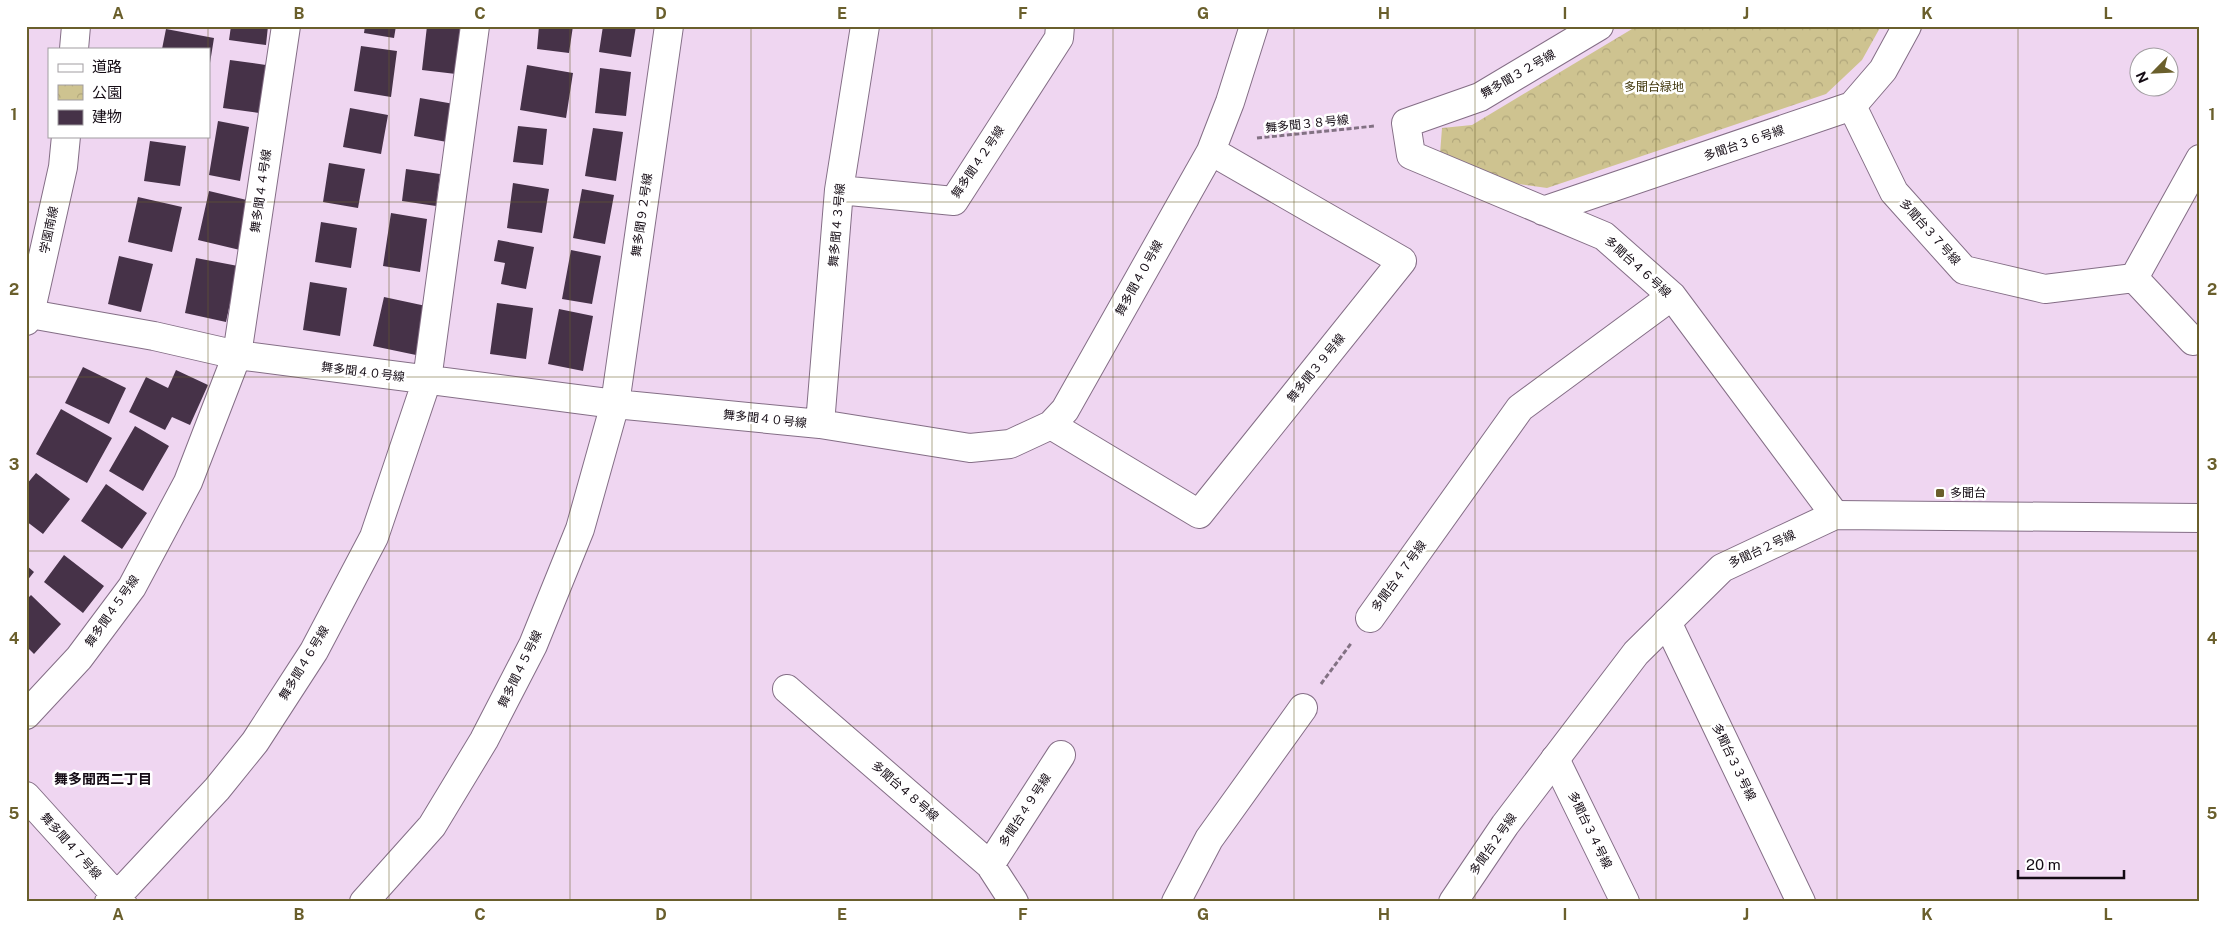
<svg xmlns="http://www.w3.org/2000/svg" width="2226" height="928" viewBox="0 0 2226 928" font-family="'Public Sans','Noto Sans JP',sans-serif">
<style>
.park{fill:url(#park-crowns)}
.building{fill:#463248}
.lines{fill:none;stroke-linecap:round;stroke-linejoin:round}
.minor-casing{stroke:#846e86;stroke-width:30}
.tertiary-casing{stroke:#846e86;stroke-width:30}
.path{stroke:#827183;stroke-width:3;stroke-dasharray:5 2.5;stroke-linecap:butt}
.minor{stroke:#fff;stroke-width:28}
.tertiary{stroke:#fff;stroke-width:28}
.grid{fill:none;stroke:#6a5f2c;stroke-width:1;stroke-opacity:0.55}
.poi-dot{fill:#6a5f2c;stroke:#fff;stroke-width:2}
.labels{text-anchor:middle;stroke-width:5;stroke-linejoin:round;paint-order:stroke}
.street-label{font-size:12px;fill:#140b14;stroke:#fff}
.park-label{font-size:12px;fill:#433a10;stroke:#fff}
.poi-label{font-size:12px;fill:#140b14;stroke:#fff;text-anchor:start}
.neighbourhood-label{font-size:14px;font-weight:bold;fill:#140b14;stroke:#fff}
.neatline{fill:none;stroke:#6a5f2c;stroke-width:2}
.grid-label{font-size:16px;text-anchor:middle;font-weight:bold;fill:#6a5f2c}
</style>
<defs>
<pattern id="park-crowns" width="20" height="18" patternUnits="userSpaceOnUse" patternTransform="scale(1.25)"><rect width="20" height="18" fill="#cec390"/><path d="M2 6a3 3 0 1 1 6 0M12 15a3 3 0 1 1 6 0" fill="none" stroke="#b0a67b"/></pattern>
</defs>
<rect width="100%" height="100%" fill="#efd6f1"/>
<path class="park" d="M1637,26H1881L1862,60L1826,94L1547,188L1497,181L1440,154L1442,128L1472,125Z"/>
<path class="building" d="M231,26H268L266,45L229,40Z
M365,26H396L394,38L364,33Z
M427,26H461L456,74L422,70Z
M539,26H573L569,53L537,49Z
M603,26H636L631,57L599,52Z
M166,29L214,38L210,63L209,49H162Z
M361,46L397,51L391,97L354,91Z
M230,60L266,65L259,113L223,108Z
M527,65L573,73L566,118L520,110Z
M600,68L631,72L626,116L595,113Z
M420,98L454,104L447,142L414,136Z
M350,108L388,115L381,154L343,147Z
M218,121L249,127L240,181L209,175Z
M518,126L547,129L543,165L513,162Z
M593,128L623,132L616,181L585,176Z
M150,141L186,146L180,186L144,181Z
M329,163L365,169L358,208L323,202Z
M406,169L440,174L436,206L402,201Z
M513,183L549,189L542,233L507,228Z
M582,189L614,195L605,244L573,238Z
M209,191L251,201L240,250L198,240Z
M138,197L182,207L172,252L128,242Z
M391,213L427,219L420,272L383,266Z
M321,222L357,228L351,268L315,262Z
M498,240L534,247L526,289L501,284L505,263L494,261Z
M571,250L601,256L592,304L562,299Z
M119,256L153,264L141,312L108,304Z
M196,258L238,266L226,322L185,313Z
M310,282L347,288L340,336L303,330Z
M384,297L426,306L416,355L373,346Z
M497,303L533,308L526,359L490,354Z
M559,309L593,316L583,371L548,364Z
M83,367L126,388L109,424L65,403Z
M176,370L208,385L190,425L172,417L165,430L129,412L146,377L168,388Z
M61,409L112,438L87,483L36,454Z
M135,426L169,446L143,491L109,471Z
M36,473L70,499L43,534L26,521V485Z
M106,484L147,513L122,549L81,521Z
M64,555L104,586L83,613L44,582Z
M26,565L34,572L26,582Z
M31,595L61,624L34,654L26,646V600Z"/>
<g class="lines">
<g class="minor-casing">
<path id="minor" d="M1599,26L1480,97L1406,123L1411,155L1604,236L1672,296L1835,515
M1852,106L1894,192L1964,270L2045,289L2134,278L2200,159
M839,190L954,201L1059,38L1060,26
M1543,211L1852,106L1883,70L1907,26
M2134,278L2193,341
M30,314L154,336L237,355L615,404L820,424L970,448L1010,444L1051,425L1065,410L1211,151L1230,102L1254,26
M820,424L839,190L865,26
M1051,425L1199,514L1402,261L1211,151
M1370,618L1520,408L1672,296
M1667,622L1801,902
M787,689L990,865L1014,902
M26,715L79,658L132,587L188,482L237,355L286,26
M1555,759L1625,902
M26,796L122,902
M990,865L1061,755
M109,902L117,896L217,789L255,742L314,651L374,537L427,380L475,26
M364,902L432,826L484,740L533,645L580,529L615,404L669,26
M1176,902L1209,839L1303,708"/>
</g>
<g class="tertiary-casing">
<path id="tertiary" d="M74,49L76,26
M26,321L30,314L63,167L66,136
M1453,902L1505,825L1636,653L1722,568L1835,515L2200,518"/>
</g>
<path class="path" d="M1257,138L1375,126
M1321,684L1352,642"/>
<use href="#minor" class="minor"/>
<use href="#tertiary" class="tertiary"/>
</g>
<path class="grid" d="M208,26V49M389,26V902M570,26V902M751,26V902M932,26V902M1113,26V902M1294,26V902M1475,26V902M1656,26V902M1837,26V902M2018,26V902M208,136V902M26,202H2200M26,377H2200M26,551H2200M26,726H2200"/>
<rect class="poi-dot" x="1935" y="488" width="10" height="10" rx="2.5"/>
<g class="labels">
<g class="street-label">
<text transform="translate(1518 74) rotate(-30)" y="4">舞多聞３２号線</text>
<text transform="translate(1307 124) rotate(-6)" y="4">舞多聞３８号線</text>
<text transform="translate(1744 143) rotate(-19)" y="4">多聞台３６号線</text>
<text transform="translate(978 162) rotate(-56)" y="4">舞多聞４２号線</text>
<text transform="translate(261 191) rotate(-82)" y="4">舞多聞４４号線</text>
<text transform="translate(642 215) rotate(-82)" y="4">舞多聞９２号線</text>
<text transform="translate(837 225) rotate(-85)" y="4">舞多聞４３号線</text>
<text transform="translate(49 230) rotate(-78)" y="4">学園南線</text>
<text transform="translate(1930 232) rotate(48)" y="4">多聞台３７号線</text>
<text transform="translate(1638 267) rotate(42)" y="4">多聞台４６号線</text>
<text transform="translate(1139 278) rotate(-61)" y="4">舞多聞４０号線</text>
<text transform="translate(1316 368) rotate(-51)" y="4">舞多聞３９号線</text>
<text transform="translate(363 372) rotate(7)" y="4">舞多聞４０号線</text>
<text transform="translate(765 419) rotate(6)" y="4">舞多聞４０号線</text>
<text transform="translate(1762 549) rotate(-25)" y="4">多聞台２号線</text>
<text transform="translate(1399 576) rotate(-54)" y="4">多聞台４７号線</text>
<text transform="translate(112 611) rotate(-55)" y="4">舞多聞４５号線</text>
<text transform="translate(304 663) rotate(-59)" y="4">舞多聞４６号線</text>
<text transform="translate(520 669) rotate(-64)" y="4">舞多聞４５号線</text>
<text transform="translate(1734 762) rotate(64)" y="4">多聞台３３号線</text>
<text transform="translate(905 791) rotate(41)" y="4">多聞台４８号線</text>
<text transform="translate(1025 810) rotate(-57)" y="4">多聞台４９号線</text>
<text transform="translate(1590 830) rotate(64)" y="4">多聞台３４号線</text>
<text transform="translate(1493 844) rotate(-55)" y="4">多聞台２号線</text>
<text transform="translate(71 846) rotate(48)" y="4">舞多聞４７号線</text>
</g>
<g class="park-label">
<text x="1654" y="91">多聞台緑地</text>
</g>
<g class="poi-label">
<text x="1950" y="497">多聞台</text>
</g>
<g class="neighbourhood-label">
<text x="103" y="784">舞多聞西二丁目</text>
</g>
</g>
<rect width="2226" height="928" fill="none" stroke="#ffffff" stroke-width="55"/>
<rect x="48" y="48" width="162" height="90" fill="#ffffff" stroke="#a19da1"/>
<rect x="58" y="64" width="25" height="8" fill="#ffffff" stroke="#a19da1"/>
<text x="92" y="72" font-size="15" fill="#140b14">道路</text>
<rect x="58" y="85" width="25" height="15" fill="url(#park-crowns)" stroke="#a19da1"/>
<text x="92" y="98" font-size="15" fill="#140b14">公園</text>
<rect x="58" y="110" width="25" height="15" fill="#463248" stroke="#a19da1"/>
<text x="92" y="122" font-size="15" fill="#140b14">建物</text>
<g transform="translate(2154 72) rotate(246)"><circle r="24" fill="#ffffff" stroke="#a19da1"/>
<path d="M0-4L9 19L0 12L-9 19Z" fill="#6a5f2c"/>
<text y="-8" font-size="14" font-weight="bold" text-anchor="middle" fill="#140b14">N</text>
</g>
<path d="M2018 870v8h106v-8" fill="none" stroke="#140b14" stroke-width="2.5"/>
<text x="2026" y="870" font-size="15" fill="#140b14" stroke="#ffffff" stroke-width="4" paint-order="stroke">20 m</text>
<rect x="28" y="28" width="2170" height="872" class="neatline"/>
<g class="grid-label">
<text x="118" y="19">A</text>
<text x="299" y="19">B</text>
<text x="480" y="19">C</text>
<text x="661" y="19">D</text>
<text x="842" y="19">E</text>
<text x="1023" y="19">F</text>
<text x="1203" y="19">G</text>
<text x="1384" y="19">H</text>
<text x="1565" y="19">I</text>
<text x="1746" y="19">J</text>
<text x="1927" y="19">K</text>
<text x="2108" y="19">L</text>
<text x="14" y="120">1</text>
<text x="2212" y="120">1</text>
<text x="14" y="295">2</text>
<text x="2212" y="295">2</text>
<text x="14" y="470">3</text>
<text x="2212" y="470">3</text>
<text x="14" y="644">4</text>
<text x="2212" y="644">4</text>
<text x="14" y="819">5</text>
<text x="2212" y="819">5</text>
<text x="118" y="920">A</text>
<text x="299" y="920">B</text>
<text x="480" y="920">C</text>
<text x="661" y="920">D</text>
<text x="842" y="920">E</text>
<text x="1023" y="920">F</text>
<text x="1203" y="920">G</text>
<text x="1384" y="920">H</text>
<text x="1565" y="920">I</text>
<text x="1746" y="920">J</text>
<text x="1927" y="920">K</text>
<text x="2108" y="920">L</text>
</g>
</svg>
